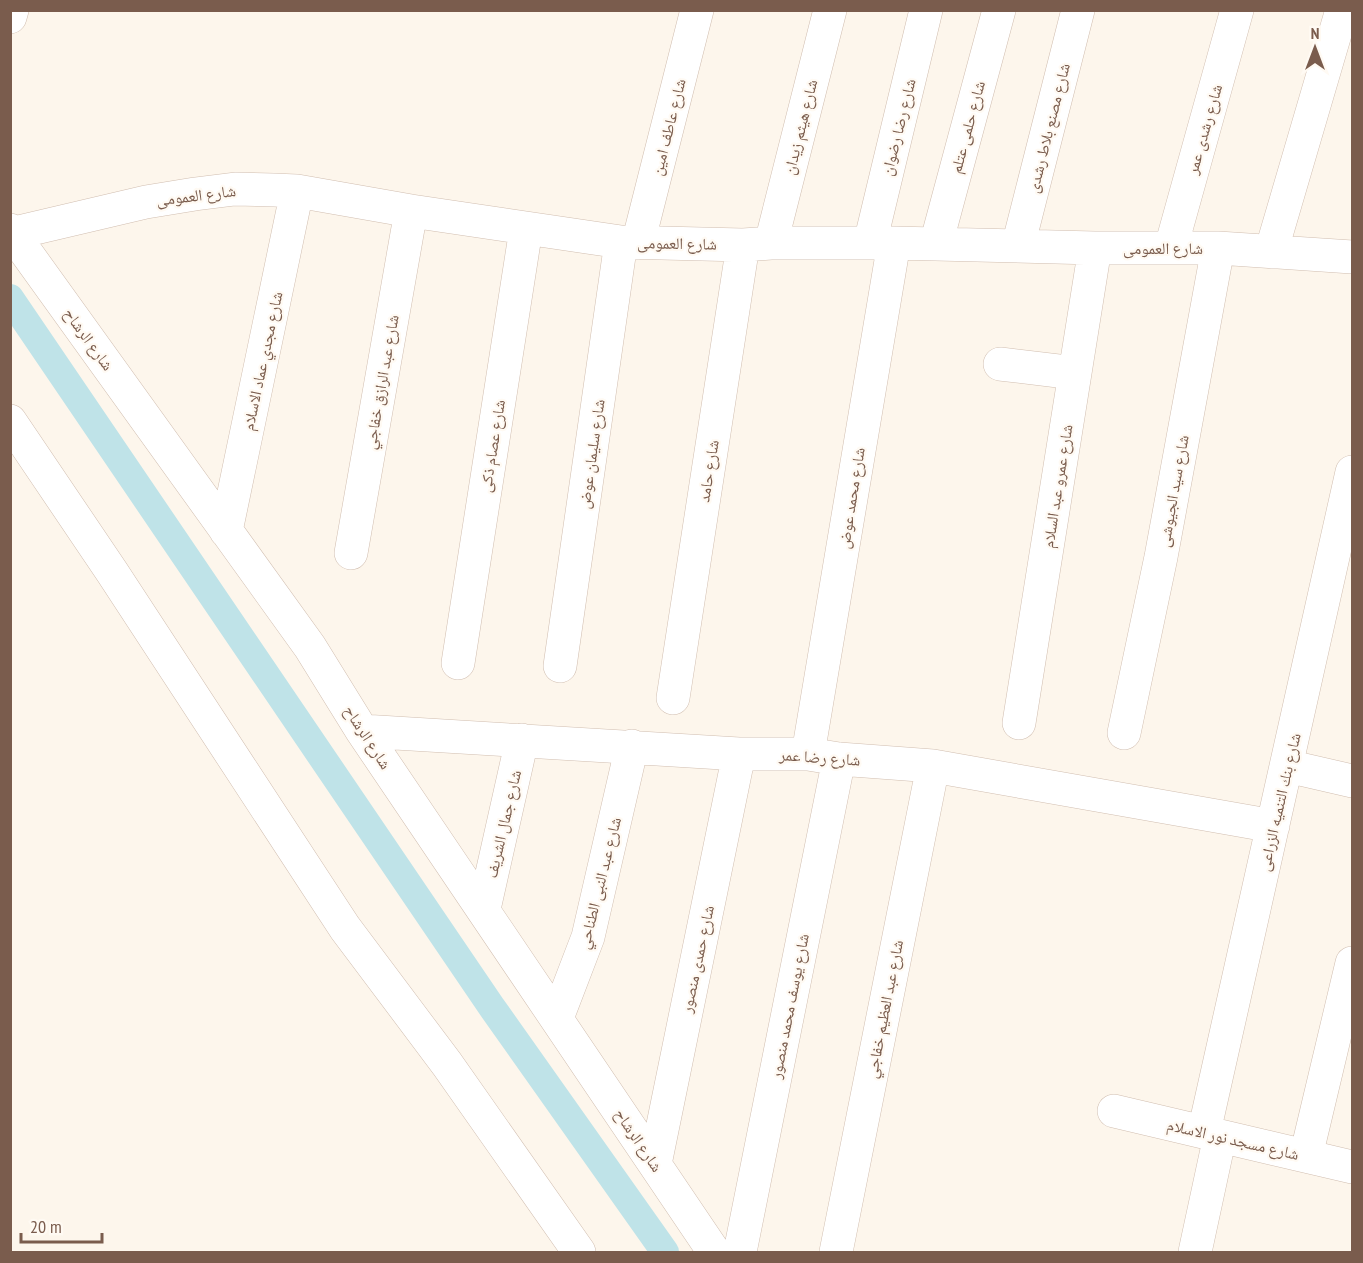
<svg xmlns="http://www.w3.org/2000/svg" width="1363" height="1263" viewBox="0 0 1363 1263" font-family="'PT Sans Narrow','Noto Naskh Arabic',sans-serif">
<style>
.lines{fill:none;stroke-linecap:round;stroke-linejoin:round}
.canal{stroke:#bfe3e8;stroke-width:28}
.street-casing{stroke:#d1beb0;stroke-width:34}
.street{stroke:#fff;stroke-width:33}
.labels{text-anchor:middle;stroke-width:4.5;stroke-linejoin:round;paint-order:stroke}
.street-label{font-size:16px;fill:#7a5c4d;stroke:#fffaf3}
</style>
<rect width="100%" height="100%" fill="#fdf6ec"/>
<g class="lines">
<path class="canal" d="M10,298L491,1006L665,1252"/>
<g class="street-casing">
<path id="street" d="M10,17L12,10
M10,230L310,647L362,731L714,1252
M10,234L146,202L195,194L235,189L274,190L297,191L411,211L621,242L743,245L771,243H894L1095,248H1218L1352,257
M638,243L697,10
M771,243L830,10
M870,243L926,10
M936,244L999,10
M1018,246L1078,10
M1171,247L1237,10
M1271,252L1342,10
M1000,364L1075,373
M10,421L112,572L345,928L447,1064L579,1252
M226,531L297,191
M351,553L411,211
M458,663L526,229
M560,666L621,242
M673,698L743,245
M1019,723L1095,248
M362,731L739,754H808L839,759L933,766L1273,826
M1124,733L1161,557L1218,248
M808,754L894,243
M1287,766L1352,781
M484,909L522,740
M557,1018L588,937L632,746
M1114,1111L1352,1167
M1204,1132L1352,472
M1306,1156L1352,963
M655,1164L739,754
M740,1252L839,759
M836,1252L933,766
M1195,1252L1220,1136"/>
</g>
<use href="#street" class="street"/>
</g>
<g class="labels">
<g class="street-label">
<text transform="translate(668 127) rotate(-76)" y="6">شارع عاطف امين</text>
<text transform="translate(800 127) rotate(-76)" y="6">شارع هيثم زيدان</text>
<text transform="translate(898 127) rotate(-76)" y="6">شارع رضا رضوان</text>
<text transform="translate(967 127) rotate(-75)" y="6">شارع حلمى عتلم</text>
<text transform="translate(1048 128) rotate(-76)" y="6">شارع مصنع بلاط رشدى</text>
<text transform="translate(1204 129) rotate(-74)" y="6">شارع رشدى عمر</text>
<text transform="translate(196 195) rotate(-7)" y="6">شارع العمومى</text>
<text transform="translate(677 243) rotate(1)" y="6">شارع العمومى</text>
<text x="1163" y="254">شارع العمومى</text>
<text transform="translate(89 339) rotate(54)" y="6">شارع الرشاح</text>
<text transform="translate(262 361) rotate(-78)" y="6">شارع مجدي عماد الاسلام</text>
<text transform="translate(381 382) rotate(-80)" y="6">شارع عبد الرازق خفاجي</text>
<text transform="translate(492 446) rotate(-81)" y="6">شارع عصام ذكى</text>
<text transform="translate(591 454) rotate(-82)" y="6">شارع سليمان عوض</text>
<text transform="translate(708 471) rotate(-81)" y="6">شارع حامد</text>
<text transform="translate(1057 486) rotate(-81)" y="6">شارع عمرو عبد السلام</text>
<text transform="translate(1173 491) rotate(-80)" y="6">شارع سيد الجيوشى</text>
<text transform="translate(851 498) rotate(-81)" y="6">شارع محمد عوض</text>
<text transform="translate(368 737) rotate(57)" y="6">شارع الرشاح</text>
<text transform="translate(820 757) rotate(4)" y="6">شارع رضا عمر</text>
<text transform="translate(1279 802) rotate(-77)" y="6">شارع بنك التنميه الزراعى</text>
<text transform="translate(503 824) rotate(-77)" y="6">شارع جمال الشريف</text>
<text transform="translate(599 883) rotate(-76)" y="6">شارع عبد النبى الطناحي</text>
<text transform="translate(697 959) rotate(-78)" y="6">شارع حمدى منصور</text>
<text transform="translate(789 1006) rotate(-79)" y="6">شارع يوسف محمد منصور</text>
<text transform="translate(884 1009) rotate(-79)" y="6">شارع عبد العظيم خفاجي</text>
<text transform="translate(1233 1139) rotate(13)" y="6">شارع مسجد نور الاسلام</text>
<text transform="translate(639 1140) rotate(56)" y="6">شارع الرشاح</text>
</g>
</g>
<rect width="1363" height="1263" fill="none" stroke="#7a5c4d" stroke-width="24"/>
<g transform="translate(1315 48)" stroke="#fffaf3" stroke-width="4.5" paint-order="stroke">
<path d="M0-4.5L10 22L0 15L-10 22Z" fill="#7a5c4d"/>
<text y="-9" font-size="16" font-weight="bold" text-anchor="middle" fill="#7a5c4d">N</text>
</g>
<path d="M21 1233v9h81v-9" fill="none" stroke="#7a5c4d" stroke-width="3"/>
<text x="30" y="1233" font-size="18" fill="#7a5c4d" stroke="#fffaf3" stroke-width="4.5" paint-order="stroke">20 m</text>
</svg>
